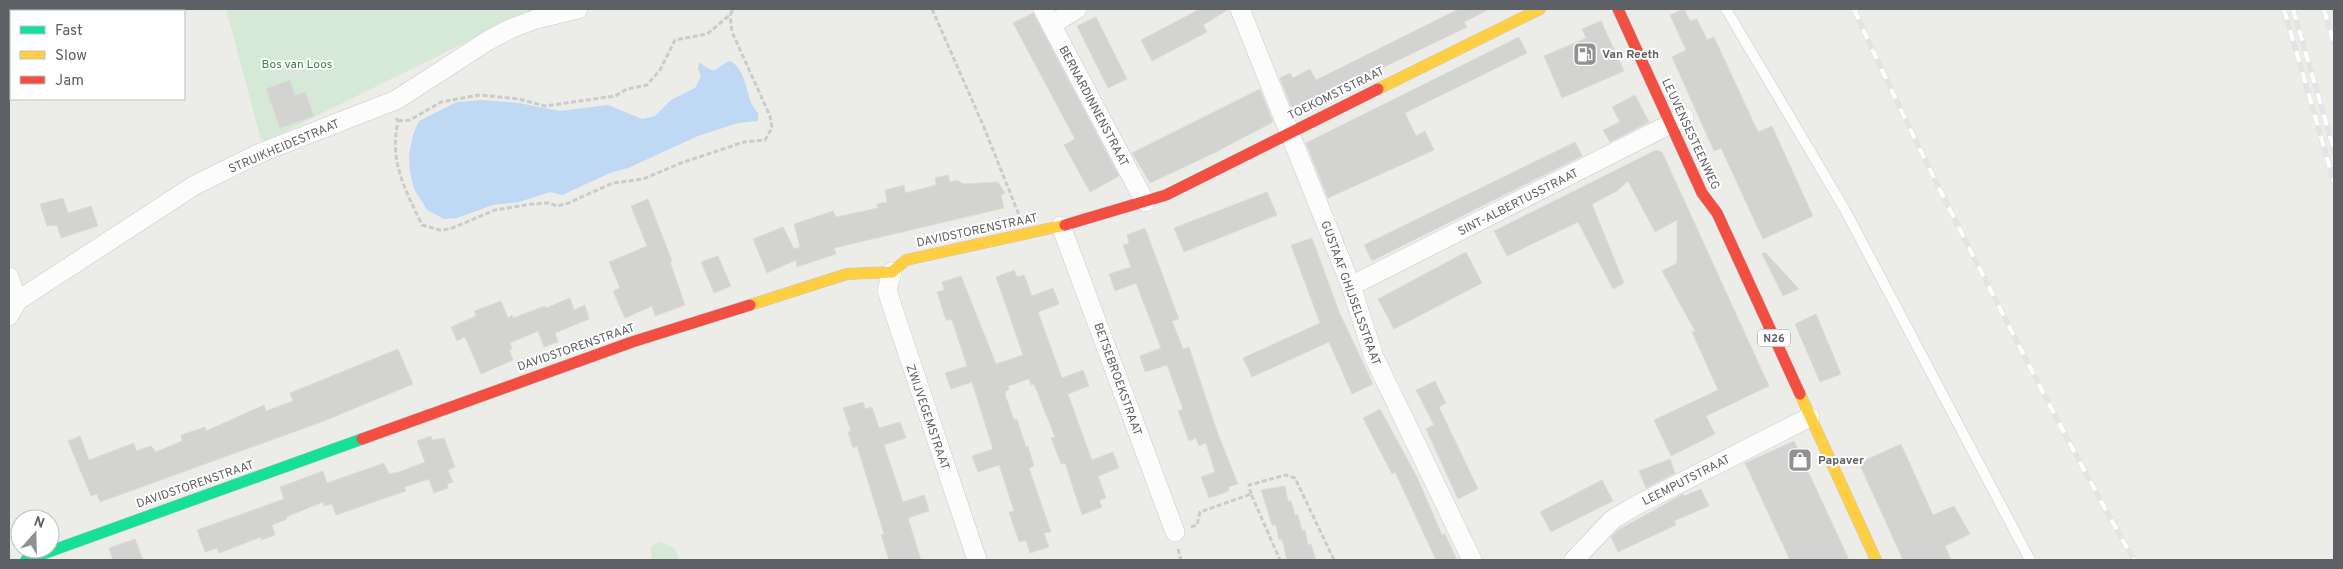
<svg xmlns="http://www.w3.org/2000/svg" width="2343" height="569" viewBox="0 0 2343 569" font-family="Overpass,sans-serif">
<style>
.green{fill:#d6e8d6}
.water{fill:#bfd8f3}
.building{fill:#d3d3d1;stroke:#dcdbd7}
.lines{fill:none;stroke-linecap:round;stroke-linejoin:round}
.lane-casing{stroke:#c9cac9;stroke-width:11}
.street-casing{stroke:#c9cac9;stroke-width:20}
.fast-casing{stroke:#c8c8c8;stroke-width:12}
.slow-casing{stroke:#c8c8c8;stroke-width:12}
.jam-casing{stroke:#c8c8c8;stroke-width:12}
.path{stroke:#c8cdcb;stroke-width:3;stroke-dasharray:5 2.5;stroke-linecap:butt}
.lane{stroke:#fcfcfc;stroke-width:10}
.street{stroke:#fcfcfc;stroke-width:19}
.fast{stroke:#16e098;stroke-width:11}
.slow{stroke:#ffcf43;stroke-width:11}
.jam{stroke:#f24e42;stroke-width:11}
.rail-casing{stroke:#e3e4e3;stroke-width:5.5}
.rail{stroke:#fff;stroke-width:4;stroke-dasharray:11;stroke-linecap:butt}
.labels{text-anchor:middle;stroke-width:4;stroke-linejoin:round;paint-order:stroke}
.shield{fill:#fff;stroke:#8e9093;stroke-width:1}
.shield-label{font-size:11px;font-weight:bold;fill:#5d6065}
.poi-label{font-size:12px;font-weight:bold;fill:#5d6065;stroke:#fff;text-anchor:start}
.park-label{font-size:12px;fill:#3d8446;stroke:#fff}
.street-label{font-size:12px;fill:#5d6065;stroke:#fff}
</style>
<rect width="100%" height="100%" fill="#ecece8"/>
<path class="green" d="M226,9H539L526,12L262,143Z
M660,542C670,545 678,549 678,560H652L651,546Z"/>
<path class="water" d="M730,61C749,71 744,99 758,113V121L738,123L698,136L628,168L610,173L562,195L550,192L519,202L493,205L457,218L444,219L427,210L414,189L410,172L409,155L413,135L419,121L457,102L482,100L519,103L560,111L608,105L642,119L655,116L671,100L695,88L701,76L698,69L699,62C718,77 713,68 730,61Z"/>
<path class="building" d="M1200,9H1229L1203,25L1207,32L1152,61L1141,40Z
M1459,9H1490L1464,22L1467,27L1293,111L1280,78L1290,73L1293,78L1310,69L1316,80Z
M1684,9L1690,21L1697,19L1707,40L1714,37L1758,132L1772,126L1813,216L1763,239L1721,148L1714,151L1672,57L1686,50L1670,15Z
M1033,13L1119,176L1090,192L1064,145L1075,139L1013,23Z
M1096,17L1127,79L1108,88L1077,26Z
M1601,21L1624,71L1562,98L1544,56L1586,38L1582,29Z
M1519,37L1527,53L1405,113L1416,136L1425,131L1434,150L1328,198L1306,143Z
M290,80L295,96L305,92L314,116L280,128L266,89Z
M1260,89L1273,122L1216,152L1150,183L1132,153Z
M1635,95L1649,122L1610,142L1603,130L1620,122L1612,107Z
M1575,142L1582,156L1372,261L1364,245Z
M1656,150L1662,152L1769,386L1706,416L1715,434L1671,456L1654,420L1718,390L1692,332L1695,331L1662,271L1677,263V220L1655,232L1628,181L1617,191L1592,204L1624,283L1613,289L1578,222L1507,256L1494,231Z
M948,175L950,182L957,180L963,184L998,182L1005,193L1001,195L1004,208L834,248L836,254L797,267L796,260L767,273L753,239L783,227L794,249L800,247L794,224L833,211L836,217L878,208L877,204L887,202L885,190L904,185L905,193L936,185L935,178Z
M1267,192L1277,215L1184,252L1174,228Z
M63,198L68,213L91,206L98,226L61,238L57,225L47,226L40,204Z
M648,199L672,261L670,262L685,305L655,316L652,306L625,318L613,291L620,288L609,262L647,246L631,206Z
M1145,228L1179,319L1172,321L1183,349L1189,347L1218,434L1238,484L1228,487L1229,491L1209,498L1201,477L1215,472L1206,443L1199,446L1196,438L1189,441L1178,411L1183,409L1167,365L1145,372L1140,356L1161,348L1136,283L1115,291L1109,274L1131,267L1123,245L1129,243L1127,235Z
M1312,238L1340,314L1373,384L1352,394L1329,342L1252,377L1243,358L1320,323L1291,245Z
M1466,252L1482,283L1394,329L1378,299Z
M1765,252L1799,289L1783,296L1762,254Z
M718,256L731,286L714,293L701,262Z
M1014,270L1017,277L1024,275L1032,296L1053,288L1059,304L1038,312L1062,378L1083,370L1089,386L1068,394L1084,439L1092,460L1113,452L1119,468L1098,476L1106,498L1099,500L1102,507L1082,515L1065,463L1061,464L1051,438L1055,437L1034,384L1031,385L1029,379L1008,386L1009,390L1006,391L1005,394L1014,420L1017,419L1026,447L1028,446L1034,466L1029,468L1051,532L1044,533L1049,547L1030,553L1026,540L1019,542L1009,512L1014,511L999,465L978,472L972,456L993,449L972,382L951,389L945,373L967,366L952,320H946L937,292L944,290L942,282L961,276L996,364L1023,355L996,277Z
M570,298L574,310L585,305L589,319L555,333L558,342L544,347L538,331L510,343L512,349L509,350L513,360L481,374L465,337L457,341L451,327L476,316L474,311L501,301L508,318L512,315L513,318L545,306L546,308Z
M1816,314L1841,374L1820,382L1795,324Z
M398,349L413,384L324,421L100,502L97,494L91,496L68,441L80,436L89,460L134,443L136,451L151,446L156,452L182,441L181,435L205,427L206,431L264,405L266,411L293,401L290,393Z
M1435,381L1446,403L1439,407L1478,489L1458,499L1426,429L1434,425L1416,390Z
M863,402L865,409L872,407L879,428L900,422L906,438L884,445L903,502L924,495L927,503L929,511L908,518L921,560H889L881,535L884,534L875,504L857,446L853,448L848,432L851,431L843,408Z
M1380,409L1417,477L1442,535L1445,534L1457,560H1436L1395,472L1392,474L1363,418Z
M431,436L432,440L444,438L455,467L448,470L453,482L447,484L448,488L434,493L429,479L404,487L406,491L336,515L332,504L324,506L323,502L286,517L287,519L272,525L275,535L261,540V537L219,553L217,548L205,552L197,530L284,499L280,487L323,471L327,483L384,463L389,474L399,472L425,462L417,441Z
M1794,441L1839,538L1849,560H1790L1745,463Z
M1901,444L1933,515L1954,506L1970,534L1945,546L1951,560H1903L1859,463Z
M1670,459L1675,473L1646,488L1639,471Z
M1602,480L1613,501L1551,532L1540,512Z
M1285,486L1288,501H1291L1295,515H1298L1302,531L1305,530L1308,545L1311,544L1316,560H1287L1282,539L1279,540L1276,525H1272L1261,490Z
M1701,489L1709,506L1674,521L1676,525L1618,552L1611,537L1618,530L1683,494L1684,496Z
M135,539L143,560H113L109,548Z"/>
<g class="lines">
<g class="lane-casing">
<path id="lane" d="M1726,9L1844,208L2030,560"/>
</g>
<g class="street-casing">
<path id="street" d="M1043,9L1145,202
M1240,9L1351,286L1374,357L1472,560
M1051,25L1077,9
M1061,226L1175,532
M892,272L887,290L895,315L977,560
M9,277L17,301
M1351,286L1684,117
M9,316L17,301L195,185L260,153L396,100L489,40L510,29L536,19L578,9
M1574,560L1612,520L1635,506L1810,417"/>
</g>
<g class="fast-casing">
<path id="fast" d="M26,560L362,439"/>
</g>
<g class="slow-casing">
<path id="slow" d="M1378,89L1540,9
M750,305L847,274L892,272L906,260L1065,225
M1800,394L1876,560"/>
</g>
<g class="jam-casing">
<path id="jam" d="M1618,9L1702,193L1717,213L1800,394
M1065,225L1166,195L1378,89
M362,439L632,342L750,305"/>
</g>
<path class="path" d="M932,9L983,125L1019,215
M396,118L398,121C389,162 405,189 422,225L440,230L450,229L495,210L532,204L549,203L557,206L566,204L613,183L643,179L681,163L744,142L765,140L772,128L770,116L732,32L730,15
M398,121L410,120L441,102L479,95L519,99L545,106L615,96L627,89L647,85L660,70L675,40L707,34L730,15L733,9
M1251,494L1249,485L1286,475L1295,478L1334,560
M1191,527L1197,525L1200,512L1251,494L1280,560
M1178,549L1181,560"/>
<use href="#lane" class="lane"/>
<use href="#street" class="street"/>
<use href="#fast" class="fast"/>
<use href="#slow" class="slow"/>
<use href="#jam" class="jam"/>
<g class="rail-casing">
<path id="rail" d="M1854,9C1902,116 1955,221 2009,326C2049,405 2090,483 2134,560
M2284,9L2334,182
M2293,9L2334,150
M2324,9L2334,44
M2334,9V11"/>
</g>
<use href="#rail" class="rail"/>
</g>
<defs>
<g id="fuel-square" transform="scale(1.25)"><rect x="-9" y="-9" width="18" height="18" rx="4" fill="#8f9193" stroke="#fff"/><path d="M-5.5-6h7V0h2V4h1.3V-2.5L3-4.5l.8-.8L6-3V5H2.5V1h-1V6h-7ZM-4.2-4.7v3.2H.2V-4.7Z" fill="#fff"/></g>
<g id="shop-square" transform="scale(1.25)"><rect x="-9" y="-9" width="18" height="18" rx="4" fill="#8f9193" stroke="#fff"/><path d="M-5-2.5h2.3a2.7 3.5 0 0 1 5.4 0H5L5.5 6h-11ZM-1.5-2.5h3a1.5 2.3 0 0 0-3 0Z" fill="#fff"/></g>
</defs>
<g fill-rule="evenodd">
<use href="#fuel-square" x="1585" y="54"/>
<use href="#shop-square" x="1800" y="460"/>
</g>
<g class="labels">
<rect class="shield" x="1758" y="329.5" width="32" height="17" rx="4"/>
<g class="shield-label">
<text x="1774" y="342">N26</text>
</g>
<g class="poi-label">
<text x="1602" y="58">Van Reeth</text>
<text x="1818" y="464">Papaver</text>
</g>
<g class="park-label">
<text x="297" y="68">Bos van Loos</text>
</g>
<g class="street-label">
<text transform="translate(1336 93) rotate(-26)" y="4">TOEKOMSTSTRAAT</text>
<text transform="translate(1094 106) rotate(62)" y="4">BERNARDINNENSTRAAT</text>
<text transform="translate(1691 134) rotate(65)" y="4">LEUVENSESTEENWEG</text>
<text transform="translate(284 146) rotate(-23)" y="4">STRUIKHEIDESTRAAT</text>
<text transform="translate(1518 202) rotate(-27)" y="4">SINT-ALBERTUSSTRAAT</text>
<text transform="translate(977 230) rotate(-12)" y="4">DAVIDSTORENSTRAAT</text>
<text transform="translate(1351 293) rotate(70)" y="4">GUSTAAF GHIJSELSSTRAAT</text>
<text transform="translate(576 347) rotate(-19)" y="4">DAVIDSTORENSTRAAT</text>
<text transform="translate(1118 379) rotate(70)" y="4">BETSEBROEKSTRAAT</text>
<text transform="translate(928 417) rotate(71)" y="4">ZWIJVEGEMSTRAAT</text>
<text transform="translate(1686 480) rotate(-27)" y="4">LEEMPUTSTRAAT</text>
<text transform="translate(195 484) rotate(-19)" y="4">DAVIDSTORENSTRAAT</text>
</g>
</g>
<rect width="2343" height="569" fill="none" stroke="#5d6065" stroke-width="20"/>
<rect x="10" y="10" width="175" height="90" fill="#ffffff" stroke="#bebfc1"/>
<rect x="20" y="26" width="25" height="8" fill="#16e098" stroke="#bebfc1"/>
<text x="55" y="35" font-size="15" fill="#5d6065">Fast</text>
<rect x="20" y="51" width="25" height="8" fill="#ffcf43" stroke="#bebfc1"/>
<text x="55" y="60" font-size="15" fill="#5d6065">Slow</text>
<rect x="20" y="76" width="25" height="8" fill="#f24e42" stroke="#bebfc1"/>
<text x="55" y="85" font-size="15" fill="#5d6065">Jam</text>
<g transform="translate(35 534) rotate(20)"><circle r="24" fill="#ffffff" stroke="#bebfc1"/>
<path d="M0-4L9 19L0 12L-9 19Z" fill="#8f9193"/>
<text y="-8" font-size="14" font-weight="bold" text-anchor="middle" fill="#5d6065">N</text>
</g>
</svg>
